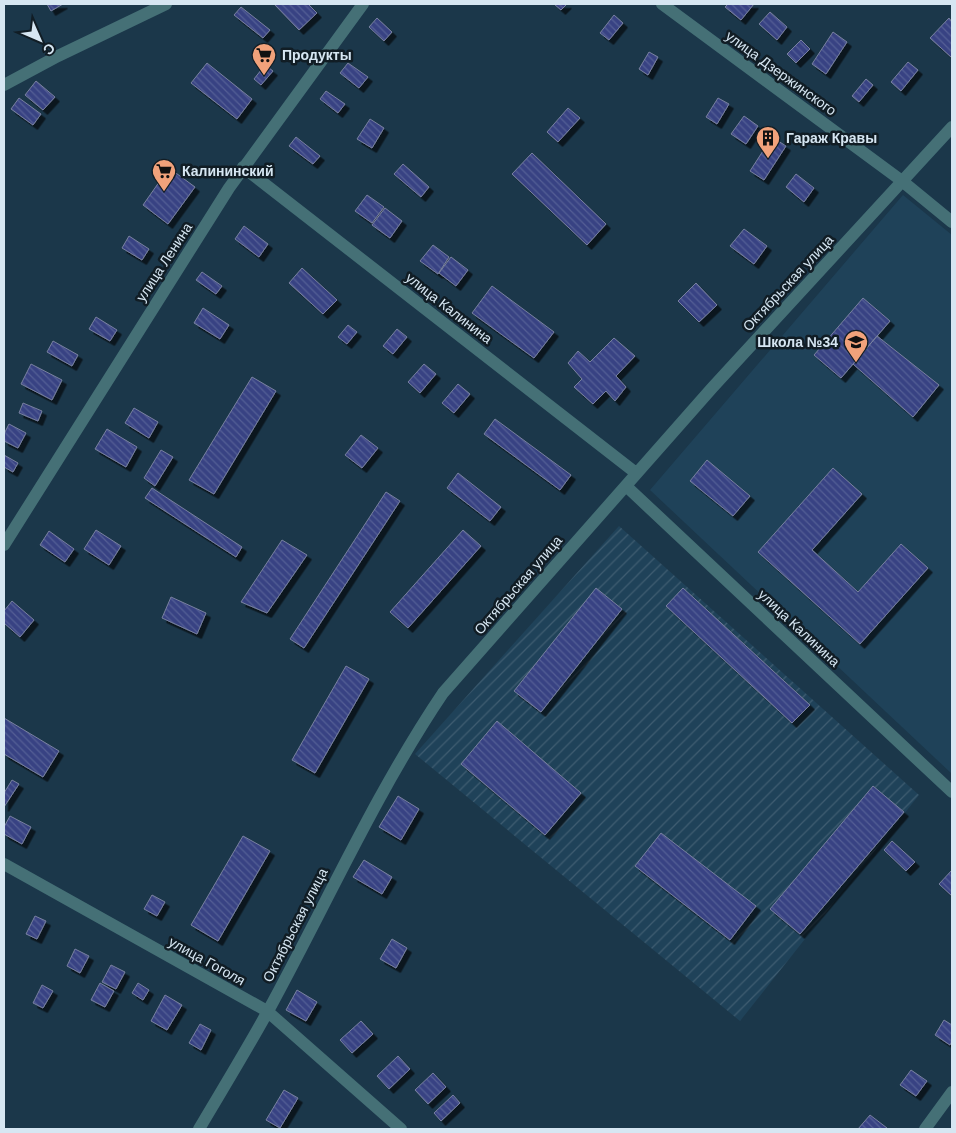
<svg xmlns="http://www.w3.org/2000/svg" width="956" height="1133" viewBox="0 0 956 1133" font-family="Helvetica,sans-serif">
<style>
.built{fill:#1f4259}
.industrial{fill:url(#industrial-furrows)}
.building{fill:url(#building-back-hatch);stroke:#78809f;filter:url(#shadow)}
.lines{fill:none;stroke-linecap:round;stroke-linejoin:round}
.minor{stroke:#457076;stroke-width:12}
.labels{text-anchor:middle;stroke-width:5;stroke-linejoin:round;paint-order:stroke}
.poi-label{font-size:14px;font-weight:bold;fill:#d6e6f2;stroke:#111d25;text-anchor:start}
.street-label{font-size:14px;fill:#d6e6f2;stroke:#111d25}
</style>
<defs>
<pattern id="industrial-furrows" width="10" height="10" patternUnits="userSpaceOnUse" patternTransform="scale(1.25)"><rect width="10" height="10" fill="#1f4259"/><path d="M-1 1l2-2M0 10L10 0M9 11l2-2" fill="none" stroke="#3f5d71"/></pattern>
<pattern id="building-back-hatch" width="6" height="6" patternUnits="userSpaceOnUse" patternTransform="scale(1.25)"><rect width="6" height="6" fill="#384383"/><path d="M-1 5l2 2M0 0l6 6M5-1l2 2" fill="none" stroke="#545e95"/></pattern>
<filter id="shadow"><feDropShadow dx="4.5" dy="4.5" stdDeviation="0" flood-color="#0009"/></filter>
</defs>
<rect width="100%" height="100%" fill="#1b374a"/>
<path class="built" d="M903,195L952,235V774L650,490Z"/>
<path class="industrial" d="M619,526L919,795L740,1021L415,754Z"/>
<path class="building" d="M47,4H63L51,11Z
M274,4H308L317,13L299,30Z
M554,4H567L561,10Z
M728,4H754L741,20L725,7Z
M241,7L270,30L263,38L234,15Z
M770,12L787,27L777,40L759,24Z
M614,15L623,23L609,40L600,33Z
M377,18L392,32L384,41L369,27Z
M949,18L952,22V55L951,57L930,38Z
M833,32L847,42L826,74L812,64Z
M801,40L810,49L796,63L787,54Z
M649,52L658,57L648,75L639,69Z
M908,62L918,70L901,91L891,82Z
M207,63L252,99L237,119L191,83Z
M348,63L368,77L359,88L340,73Z
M265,65L273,71L261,85L254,79Z
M866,79L873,85L859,102L852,96Z
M36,81L55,97L43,110L25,95Z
M326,91L345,104L338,113L320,99Z
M19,98L41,114L33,125L11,109Z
M718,98L729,104L717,124L706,117Z
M568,108L580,118L558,142L547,132Z
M744,116L758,126L746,144L731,134Z
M370,119L384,128L372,148L357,139Z
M296,137L320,156L313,164L289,146Z
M772,137L786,146L764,180L750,171Z
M532,153L606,224L587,245L512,174Z
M403,164L429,187L421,197L394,174Z
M169,168L195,187L168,224L143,205Z
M796,174L814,188L804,202L786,187Z
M367,195L384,207L372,223L355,211Z
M385,208L402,221L390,238L372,225Z
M244,226L268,244L259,257L235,239Z
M744,229L767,246L754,264L730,246Z
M129,236L149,249L142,260L122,248Z
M433,245L449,257L438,274L420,261Z
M451,257L468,270L456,286L439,273Z
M302,268L337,300L323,314L289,283Z
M202,272L222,286L216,294L196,280Z
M696,283L717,305L699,322L678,301Z
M492,286L554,332L534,358L472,313Z
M863,298L890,321L841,378L814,355Z
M203,308L229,325L220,339L194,323Z
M96,317L117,330L110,341L89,329Z
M348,325L357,332L347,344L338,337Z
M397,329L407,337L393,354L383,346Z
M877,336L939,385L913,417L853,364Z
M614,338L635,356L616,376L626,387L615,401L606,391L593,404L574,387L582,379L568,363L578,351L590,362Z
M53,341L78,355L72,366L47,352Z
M31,364L62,380L52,400L21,384Z
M424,364L436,374L420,393L408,382Z
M252,377L276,391L214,494L189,480Z
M458,384L470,394L454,413L442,403Z
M23,403L42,411L38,421L19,413Z
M134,408L158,422L149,438L125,423Z
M495,419L571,475L560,490L484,434Z
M9,424L26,433L18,448L4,441V434Z
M107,429L137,447L126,467L95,449Z
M361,435L378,448L362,468L345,455Z
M161,450L173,457L155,486L144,478Z
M4,455L18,463L13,472L4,467Z
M707,460L750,496L733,516L690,481Z
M833,468L862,494L812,550L858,592L901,544L928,568L860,644L758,552Z
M458,473L501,507L490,521L447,488Z
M152,488L242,547L236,557L145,498Z
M386,492L400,501L304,648L290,639Z
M96,530L121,546L109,565L84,549Z
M463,530L481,546L408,628L390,612Z
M49,531L74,549L65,562L40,545Z
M282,540L307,555L267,613L241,602Z
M596,588L622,609L541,712L514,691Z
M683,588L810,705L792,723L666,606Z
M171,597L206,613L197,634L162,618Z
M12,601L34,620L20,637L4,623V611Z
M346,666L369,679L315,773L292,760Z
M4,718L59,751L43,777L4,754Z
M497,721L581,793L545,835L461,764Z
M12,780L19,784L4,807V793Z
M873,786L904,812L800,934L770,909Z
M398,796L419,809L401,840L379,827Z
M10,816L31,827L22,844L4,834V827Z
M661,833L756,906L730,940L635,866Z
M243,836L270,851L218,941L191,925Z
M892,841L915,862L906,871L884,850Z
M364,860L392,877L382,894L353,877Z
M952,870V896L939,884Z
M152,895L165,902L157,916L144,909Z
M35,916L46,921L37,939L26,934Z
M392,939L407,948L396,968L380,959Z
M75,949L89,956L80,973L67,966Z
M111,965L125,972L116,989L102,982Z
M100,983L114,991L105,1007L91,1000Z
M138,983L149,990L143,1000L132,993Z
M42,985L53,991L43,1008L33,1003Z
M297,990L317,1002L306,1021L286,1010Z
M165,995L182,1005L167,1030L151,1021Z
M944,1020L952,1025V1041L950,1045L935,1035Z
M361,1021L373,1034L352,1053L340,1040Z
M200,1024L211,1030L201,1050L189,1043Z
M398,1056L410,1069L389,1089L377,1076Z
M911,1070L927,1081L916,1096L900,1085Z
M433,1073L446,1087L428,1104L415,1090Z
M284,1090L298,1098L280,1128L266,1120Z
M453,1095L460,1103L441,1121L434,1113Z
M870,1115L887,1128L886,1129H858Z"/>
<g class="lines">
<path class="minor" d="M662,4L902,181L952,222
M4,85L58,56L166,4
M243,167L636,473
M626,486L952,792
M4,545L229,188L363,4
M4,864L267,1011L401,1129
M199,1129C222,1090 246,1051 268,1011C326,905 375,794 443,693L712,388L952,127
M925,1129L952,1092"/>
</g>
<defs>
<g id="supermarket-pin" transform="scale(1.25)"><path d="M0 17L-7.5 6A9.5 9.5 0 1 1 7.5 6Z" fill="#f1a27b" stroke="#111d25"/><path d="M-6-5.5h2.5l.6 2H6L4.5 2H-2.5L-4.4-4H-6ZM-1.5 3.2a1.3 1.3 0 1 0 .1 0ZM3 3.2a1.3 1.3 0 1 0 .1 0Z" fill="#111"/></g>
<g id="building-pin" transform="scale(1.25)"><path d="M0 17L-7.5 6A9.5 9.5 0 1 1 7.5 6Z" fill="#f1a27b" stroke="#111d25"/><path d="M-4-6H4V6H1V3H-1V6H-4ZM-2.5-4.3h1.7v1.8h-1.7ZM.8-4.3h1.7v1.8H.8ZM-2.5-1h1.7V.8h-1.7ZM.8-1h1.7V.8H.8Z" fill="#111"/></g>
<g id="school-pin" transform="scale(1.25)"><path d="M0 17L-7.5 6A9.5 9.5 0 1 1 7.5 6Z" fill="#f1a27b" stroke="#111d25"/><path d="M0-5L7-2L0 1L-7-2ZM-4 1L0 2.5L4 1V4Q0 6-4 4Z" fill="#111"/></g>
</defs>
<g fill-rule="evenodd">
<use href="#supermarket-pin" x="264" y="55"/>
<use href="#building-pin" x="768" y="138"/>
<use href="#supermarket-pin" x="164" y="171"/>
<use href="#school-pin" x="856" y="342"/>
</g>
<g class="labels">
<g class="poi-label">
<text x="282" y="60">Продукты</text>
<text x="786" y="143">Гараж Кравы</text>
<text x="182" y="176">Калининский</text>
<text x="838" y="347" text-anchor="end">Школа №34</text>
</g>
<g class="street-label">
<text transform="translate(781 73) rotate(36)" y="5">улица Дзержинского</text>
<text transform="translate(164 262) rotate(-57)" y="5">улица Ленина</text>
<text transform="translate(788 283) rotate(-47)" y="5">Октябрьская улица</text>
<text transform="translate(449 308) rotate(38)" y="5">улица Калинина</text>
<text transform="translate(518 585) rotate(-49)" y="5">Октябрьская улица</text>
<text transform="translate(799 628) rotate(43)" y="5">улица Калинина</text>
<text transform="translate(295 925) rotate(-63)" y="5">Октябрьская улица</text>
<text transform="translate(207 961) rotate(29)" y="5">улица Гоголя</text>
</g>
</g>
<rect width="956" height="1133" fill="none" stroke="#d6e6f2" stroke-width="10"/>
<g transform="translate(40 40) rotate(135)" stroke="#111d25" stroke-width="4" paint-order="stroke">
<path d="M0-4L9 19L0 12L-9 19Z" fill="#d6e6f2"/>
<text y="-8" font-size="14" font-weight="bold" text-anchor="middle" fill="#d6e6f2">С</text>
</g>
</svg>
